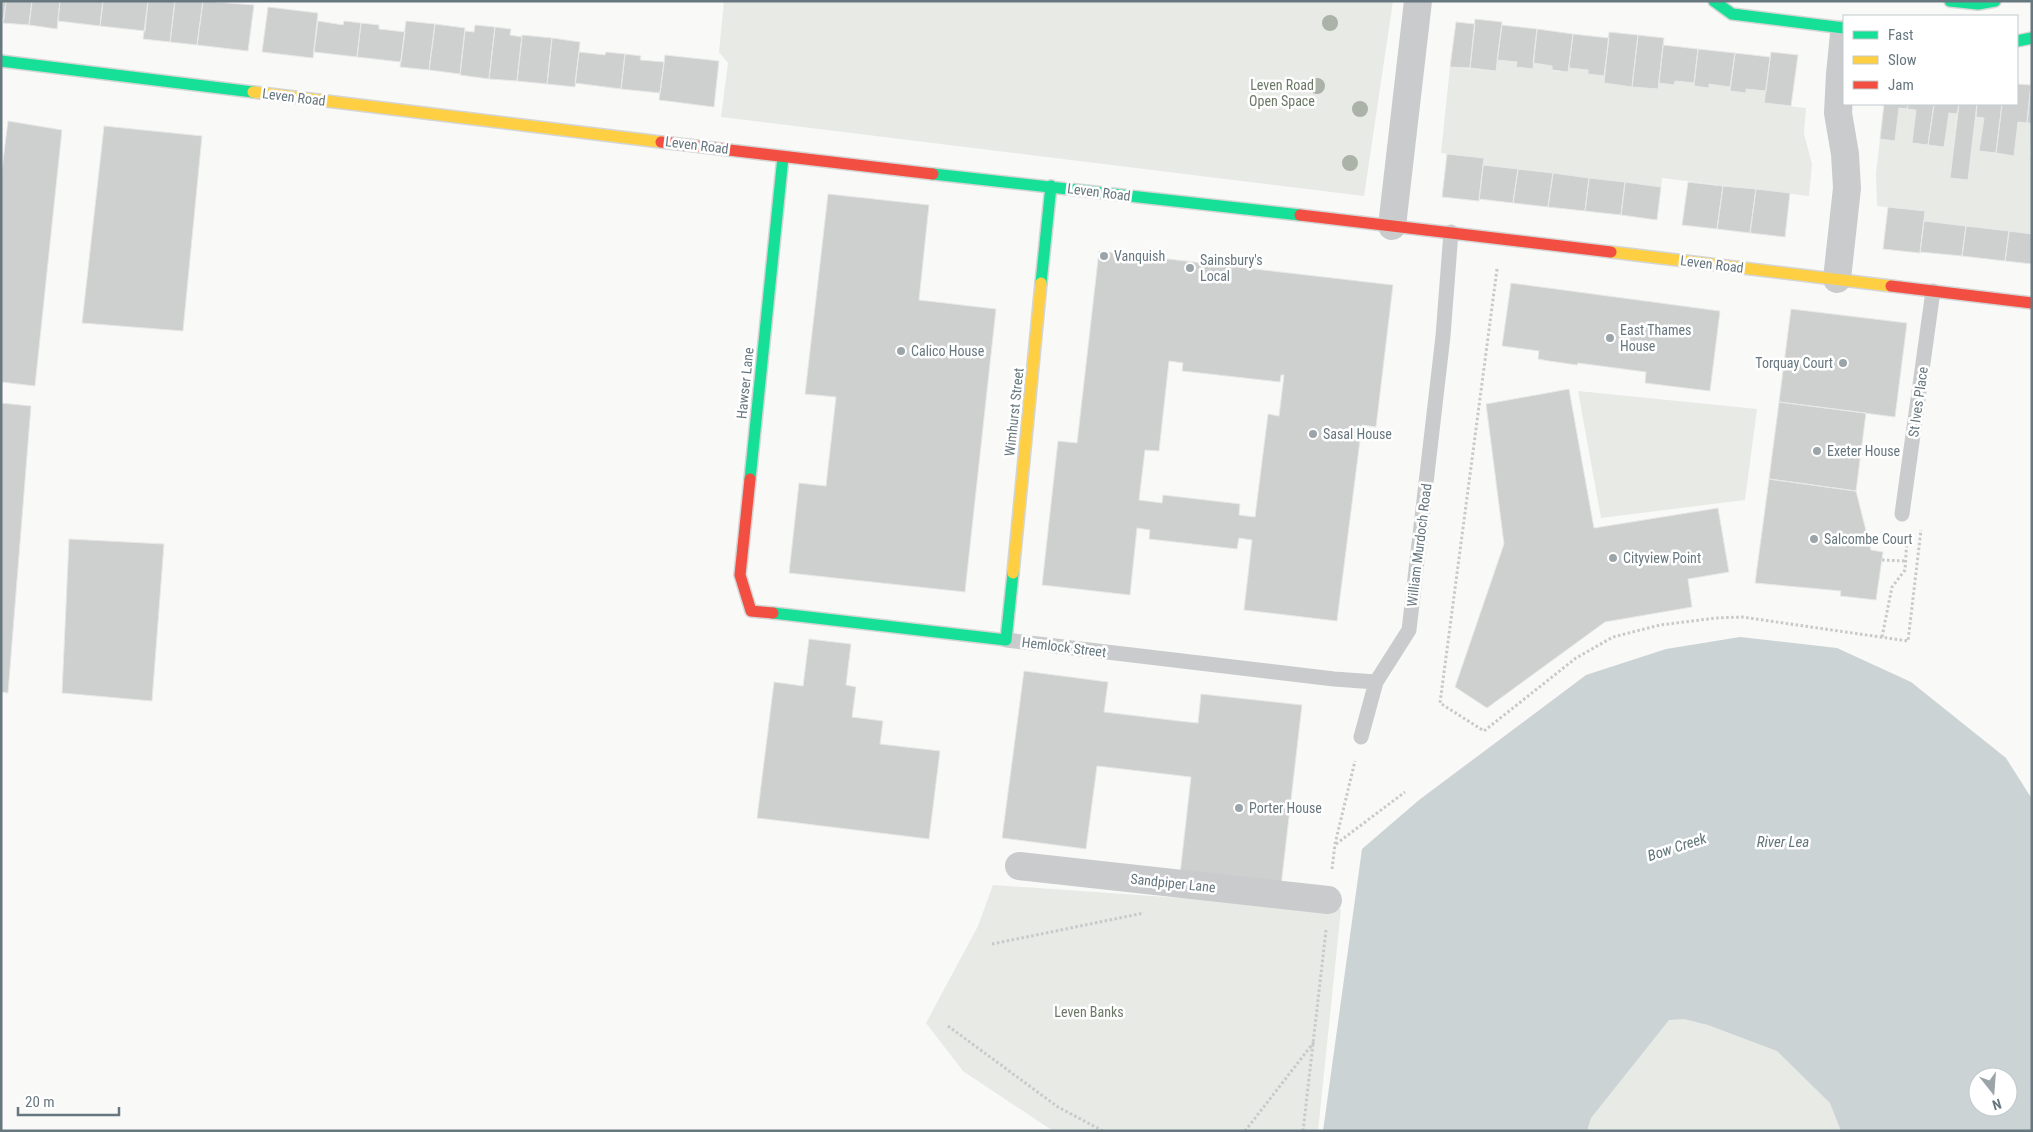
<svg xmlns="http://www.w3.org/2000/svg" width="2033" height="1132" viewBox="0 0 2033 1132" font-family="'Roboto Condensed',sans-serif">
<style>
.green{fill:#e8eae6}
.water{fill:#cbd3d5;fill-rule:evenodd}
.building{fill:#ced0d0;stroke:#e8e8e8;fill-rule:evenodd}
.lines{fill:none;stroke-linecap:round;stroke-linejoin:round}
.fast-casing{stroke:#d4d5d5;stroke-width:14}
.slow-casing{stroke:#d4d5d5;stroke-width:14}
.jam-casing{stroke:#d4d5d5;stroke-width:14}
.path{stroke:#c8c9ca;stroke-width:3;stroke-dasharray:2.5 2.5;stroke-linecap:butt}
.lane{stroke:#cacbcc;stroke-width:15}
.street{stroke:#cacbcc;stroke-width:28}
.fast{stroke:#16e098;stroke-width:11}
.slow{stroke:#ffcf43;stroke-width:11}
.jam{stroke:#f24e42;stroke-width:11}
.tree{fill:#abb2a8}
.poi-dot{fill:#9aa4a9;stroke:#fff;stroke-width:2}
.labels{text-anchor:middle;stroke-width:5;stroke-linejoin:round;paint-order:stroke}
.park-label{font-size:14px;fill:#6b7866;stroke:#fff}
.street-label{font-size:14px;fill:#67777f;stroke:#fff}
.poi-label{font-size:14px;fill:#67777f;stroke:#fff;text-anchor:start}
.water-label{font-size:15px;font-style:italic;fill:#627679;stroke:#fff}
</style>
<rect width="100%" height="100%" fill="#f9f9f8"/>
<path class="green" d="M724,1H1393L1364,196L721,117L728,63L719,52Z
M1497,60L1517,62L1516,67L1533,63L1552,66V71L1568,72L1569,68L1588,70V74L1604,76V83L1658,89L1659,83L1674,85L1675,81L1694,83V86L1709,88V84L1730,87V91L1745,93L1746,89L1766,91L1764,103L1806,108L1804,134L1812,164L1809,196L1662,178L1661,187L1483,165L1484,158L1441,153L1450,67L1496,71Z
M1899,108L1916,110L1912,143L1944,147L1949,113L1957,114L1950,177L1968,180L1976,117L1984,118L1979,151L2014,156L2018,122L2032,123L2030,157H2032V234L1924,221V211L1877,206L1876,174L1880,139L1895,141Z
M1578,391L1757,409L1745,500L1601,518Z
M993,885L1341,909L1318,1131H1053L963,1071L926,1023L978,926Z
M1656,925L1920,1131H1516Z"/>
<path class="water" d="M1740,637L1837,648L1911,682L2006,758L2032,799V1131H1841L1830,1103L1777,1051L1708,1025L1684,1019L1669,1020L1591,1118L1587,1131H1323L1362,849L1419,800L1586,675L1666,649ZM1978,1077H2008V1107H1978Z"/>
<path class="building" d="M1,1H6L4,19H1Z
M6,1H32L29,25L3,23Z
M32,1H60L57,29L29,25Z
M60,1H103L100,26L58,21Z
M103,1H148L145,31L100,26Z
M148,1H175L170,42L143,39Z
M175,1H203L197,45L170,42Z
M203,1L254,5L248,51L197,45Z
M268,7L318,13L313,58L262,52Z
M1475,19L1502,22L1496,71L1470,68Z
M318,21L343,25L344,21L361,23L357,57L314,52Z
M406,21L435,24L429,70L400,67Z
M1456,22L1475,24L1470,68L1450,67Z
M361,23L379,25V29L405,32L401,62L357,57Z
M435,24L465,28L460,74L429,70Z
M475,25L495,27L489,79L460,75L465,31L474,32Z
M1502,25L1537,29L1533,69L1516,67L1517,62L1497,60Z
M495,27L511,29L510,35L522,37L517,81L489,79Z
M1537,29L1573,34L1568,72L1552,70V66L1533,63Z
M1609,32L1638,35L1632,87L1604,83Z
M1573,34L1609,38L1604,76L1588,74V70L1569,68Z
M522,35L552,38L547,84L517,81Z
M1638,35L1664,38L1658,89L1632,87Z
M552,38L580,42L575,87L547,84Z
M1663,45L1698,49L1694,83L1675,81L1674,85L1659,83Z
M1698,49L1735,53L1730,87L1709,84V88L1694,86Z
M579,52L605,55L606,52L625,54L621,89L575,83Z
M1771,52L1798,55L1791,106L1764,103Z
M1735,53L1770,57L1766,91L1746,89V93L1730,91Z
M625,54L641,56L640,60L664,62L660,93L621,89Z
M665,55L719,61L714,107L659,100Z
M2017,84L2031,85L2027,123L2018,122L2014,156L1996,153L2002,104H2017Z
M2031,85L2032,86V123H2027Z
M1884,104H1908L1907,109L1899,108L1895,141L1880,139Z
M1908,104H1934L1928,145L1912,143L1916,110L1907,109Z
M1934,104H1959L1957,114L1949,113L1944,147L1928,145Z
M1959,104H1977L1968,180L1950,178Z
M1977,104H2002L1996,153L1979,151L1984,118L1976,117Z
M8,121L62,130L35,386L1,382V177Z
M104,126L202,136L183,331L82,323Z
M1447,154L1484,158L1479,201L1442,197Z
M1483,165L1518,169L1513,203L1479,199Z
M1518,169L1553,173L1548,207L1513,203Z
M1553,173L1589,178L1585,211L1548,207Z
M1589,178L1625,182L1621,215L1585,211Z
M1625,182L1661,187L1657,220L1621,215Z
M1688,182L1723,186L1717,229L1682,225Z
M1723,186L1756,189L1750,233L1717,229Z
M1756,189L1790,193L1785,237L1750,233Z
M828,194L929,205L919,300L996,309L965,592L789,573L799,483L826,486L836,397L805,394Z
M1888,207L1925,211L1920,253L1883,249Z
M1924,221L1966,226L1962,256L1920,252Z
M1966,226L2009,231L2005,261L1962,256Z
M2009,231L2032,234V264L2005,261Z
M1099,251L1393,285L1376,427L1362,425L1337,621L1244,610L1252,540L1239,538L1237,549L1149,539L1150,530L1137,528L1130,595L1042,585L1058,441L1077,443ZM1169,361L1183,363L1182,371L1280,382L1281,375H1284L1279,416L1268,414L1255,517L1239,515L1240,504L1163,495L1162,503L1139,500L1145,450L1159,451Z
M1511,283L1720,311L1710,391L1645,383L1646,372L1578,363L1577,365L1549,361L1538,359L1539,351L1502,346Z
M1791,309L1907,323L1895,417L1779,402Z
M1569,389L1594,528L1718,508L1729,572L1688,579L1692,607L1605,622L1487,708L1455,687L1504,544L1486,404Z
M1779,402L1866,413L1856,491L1769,479Z
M1,403L31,406L8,693L1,692Z
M1769,479L1856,491L1871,550L1883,552L1876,600L1840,596L1841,591L1755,583Z
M69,539L164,544L152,701L62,693Z
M809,639L851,644L846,685L856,687L852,717L883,721L880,744L940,751L929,839L757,818L774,682L803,686Z
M1024,671L1108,682L1104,712L1179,721L1198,723L1201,694L1302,705L1281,886L1180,874L1191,777L1097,766L1086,849L1002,838Z"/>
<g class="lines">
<g class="fast-casing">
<path id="fast" d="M1714,1L1732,14L1844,28
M1950,1L1978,4L1995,1
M2017,41L2032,38
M1,61L253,92
M933,174L1300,215
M1041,283L1051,186
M750,479L783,157
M773,613L1006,640L1013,573"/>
</g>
<g class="slow-casing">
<path id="slow" d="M253,92L661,142
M1611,252L1891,286
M1013,573L1041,283"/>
</g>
<g class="jam-casing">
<path id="jam" d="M661,142L933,174
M1300,215L1611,252
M1891,286L2032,303
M750,479L740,575L751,611L773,613"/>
</g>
<path class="path" d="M1497,269L1440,703L1484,731L1576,658L1613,637L1660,625L1716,618L1742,617L1908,641L1921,530
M1882,560L1906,561
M1882,637L1892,587L1905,570L1907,538
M1336,844L1405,792
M1332,869L1335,844L1355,761
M992,944L1144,913
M948,1026L1058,1107L1103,1131
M1245,1131L1314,1042
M1303,1131L1326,930"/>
<path class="lane" d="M1902,514L1933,291
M1006,640L1334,679L1376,682
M1361,737L1376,682L1409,630L1443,336L1451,232"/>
<path class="street" d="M1392,226L1418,1
M1837,279L1847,188L1845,154L1838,113L1840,74L1844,34
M1019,866L1328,900"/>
<use href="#fast" class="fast"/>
<use href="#slow" class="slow"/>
<use href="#jam" class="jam"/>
</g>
<g class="tree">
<circle cx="1330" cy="23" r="8"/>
<circle cx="1317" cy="86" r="8"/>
<circle cx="1360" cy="109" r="8"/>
<circle cx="1350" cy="163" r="8"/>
</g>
<g class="poi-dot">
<circle cx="1104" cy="256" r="5"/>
<circle cx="1190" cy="268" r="5"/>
<circle cx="1610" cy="338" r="5"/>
<circle cx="901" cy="351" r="5"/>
<circle cx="1843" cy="363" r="5"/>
<circle cx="1313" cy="434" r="5"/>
<circle cx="1817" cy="451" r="5"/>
<circle cx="1814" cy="539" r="5"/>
<circle cx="1613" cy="558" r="5"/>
<circle cx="1239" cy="808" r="5"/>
</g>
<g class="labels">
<g class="park-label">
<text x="1282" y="90">Leven Road<tspan x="1282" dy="16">Open Space</tspan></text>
<text x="1089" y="1017">Leven Banks</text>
</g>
<g class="street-label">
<text transform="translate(294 97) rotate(7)" y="5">Leven Road</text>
<text transform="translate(697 145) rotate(7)" y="5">Leven Road</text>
<text transform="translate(1099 192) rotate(7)" y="5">Leven Road</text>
<text transform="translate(1712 264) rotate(7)" y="5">Leven Road</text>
<text transform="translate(745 383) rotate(-84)" y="5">Hawser Lane</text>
<text transform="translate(1918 402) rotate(-82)" y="5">St Ives Place</text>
<text transform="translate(1014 412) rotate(-84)" y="5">Wimhurst Street</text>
<text transform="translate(1419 545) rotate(-83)" y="5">William Murdoch Road</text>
<text transform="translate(1064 647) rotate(7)" y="5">Hemlock Street</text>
<text transform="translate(1173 883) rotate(6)" y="5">Sandpiper Lane</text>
</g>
<g class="poi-label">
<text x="1114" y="261">Vanquish</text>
<text x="1200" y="265">Sainsbury's<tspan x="1200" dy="16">Local</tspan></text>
<text x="1620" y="335">East Thames<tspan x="1620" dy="16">House</tspan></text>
<text x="911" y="356">Calico House</text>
<text x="1833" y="368" text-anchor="end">Torquay Court</text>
<text x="1323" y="439">Sasal House</text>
<text x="1827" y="456">Exeter House</text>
<text x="1824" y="544">Salcombe Court</text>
<text x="1623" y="563">Cityview Point</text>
<text x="1249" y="813">Porter House</text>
</g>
<g class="water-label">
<text x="1783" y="847">River Lea</text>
<text transform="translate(1677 847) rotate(-18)" y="5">Bow Creek</text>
</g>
</g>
<rect width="2033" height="1132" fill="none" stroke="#67777f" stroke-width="5"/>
<rect x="1843" y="15" width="175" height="90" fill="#ffffff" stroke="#c2c9cc"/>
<rect x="1853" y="31" width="25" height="8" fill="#16e098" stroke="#c2c9cc"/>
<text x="1888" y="40" font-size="15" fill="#67777f">Fast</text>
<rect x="1853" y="56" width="25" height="8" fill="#ffcf43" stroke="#c2c9cc"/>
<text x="1888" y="65" font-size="15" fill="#67777f">Slow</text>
<rect x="1853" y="81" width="25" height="8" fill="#f24e42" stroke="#c2c9cc"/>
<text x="1888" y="90" font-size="15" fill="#67777f">Jam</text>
<g transform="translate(1993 1092) rotate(163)"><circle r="24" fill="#ffffff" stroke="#c2c9cc"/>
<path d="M0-4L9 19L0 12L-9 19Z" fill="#9aa4a9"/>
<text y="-8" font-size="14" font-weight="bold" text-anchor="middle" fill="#67777f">N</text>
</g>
<path d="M18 1107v8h101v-8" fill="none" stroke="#67777f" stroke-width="2.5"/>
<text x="25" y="1107" font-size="15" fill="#67777f" stroke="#ffffff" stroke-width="4" paint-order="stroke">20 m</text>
</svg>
